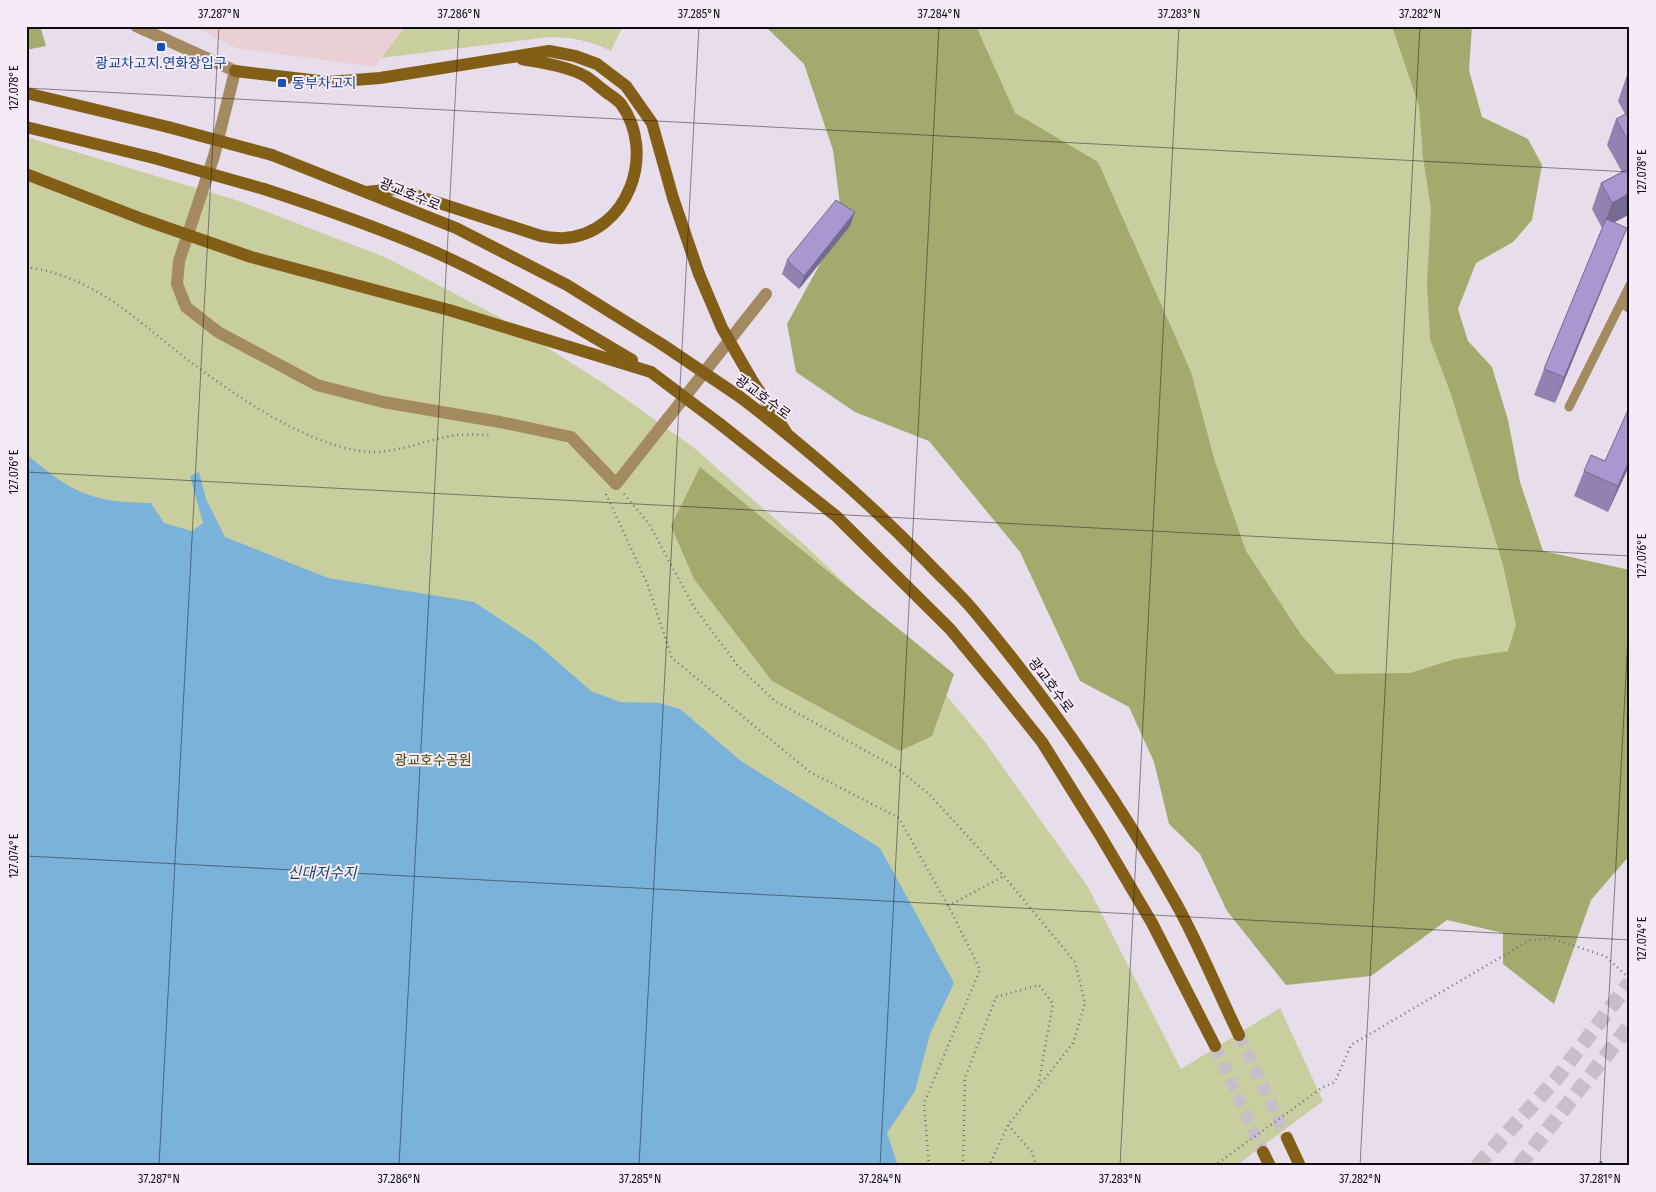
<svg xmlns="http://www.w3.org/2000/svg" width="1656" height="1192" viewBox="0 0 1656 1192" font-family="'Fira Sans Condensed','Noto Sans KR',sans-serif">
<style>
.industrial{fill:#ead0d5}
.green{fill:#c9ce9f}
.forest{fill:#a4aa6e}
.water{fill:#7ab2d9}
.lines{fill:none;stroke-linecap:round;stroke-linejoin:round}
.secondary-tunnel{stroke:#c8bec9;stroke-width:12;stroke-dasharray:12 6;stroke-linecap:butt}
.motorway-tunnel{stroke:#c8bec9;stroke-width:15;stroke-dasharray:15 8;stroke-linecap:butt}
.path{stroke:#787079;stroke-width:2.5;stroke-dasharray:1 4;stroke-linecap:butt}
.service{stroke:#a38a61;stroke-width:9}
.minor{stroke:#a38a61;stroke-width:12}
.secondary{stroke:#835e17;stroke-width:12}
.secondary-bridge{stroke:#835e17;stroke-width:12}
.wall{fill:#9182b2}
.shaded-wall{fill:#766a91}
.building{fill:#a997cf;stroke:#766a91}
.ticks{fill:none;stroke:#100c11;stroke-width:1;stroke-opacity:0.45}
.transit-dot{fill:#1a4fb4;stroke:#f5ebf7;stroke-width:2}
.labels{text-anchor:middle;stroke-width:4;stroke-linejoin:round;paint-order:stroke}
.transit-label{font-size:14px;fill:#164399;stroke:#f5ebf7}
.street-label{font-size:14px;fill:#100c11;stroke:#f5ebf7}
.park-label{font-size:14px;fill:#474b00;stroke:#f5ebf7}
.water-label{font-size:15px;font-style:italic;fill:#1a4561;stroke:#f5ebf7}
.neatline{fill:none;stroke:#100c11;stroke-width:2}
.ticks-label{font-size:12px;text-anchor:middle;fill:#100c11}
</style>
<rect width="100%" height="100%" fill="#e8ddea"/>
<path class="industrial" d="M193,26H406L375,67L236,48Z"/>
<path class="green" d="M406,26H623L611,51C590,41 573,37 549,37L381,58Z
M807,26H1424L1471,256L1454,314L1563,675L1354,720Z
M26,137L239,201L387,258L499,317L606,385L693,447L807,547L889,626L985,742L1088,887L1181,1069L1280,1008L1323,1101L1236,1166H26Z"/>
<path class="forest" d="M26,26H40L46,46L26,50Z
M765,26H976L1015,113L1098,162L1191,372L1215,462L1246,551L1302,636L1336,674L1410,673L1455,659L1508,651L1516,625L1503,565L1451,394L1430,339L1427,284L1431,209L1423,157L1419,106L1392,26H1472L1469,70L1482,117L1528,139L1542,165L1532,220L1513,242L1476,263L1458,309L1468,341L1492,367L1508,420L1520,482L1543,551L1630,570V855L1591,900L1554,1004L1503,964V933L1447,920L1371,976L1286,985L1227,911L1200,854L1169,824L1154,762L1129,707L1080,681L1020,552L929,441L855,412L796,372L787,324L827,251L841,212L833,150L804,64Z
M700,467L954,674L932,736L900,751L772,681L694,579L671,526Z"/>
<path class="water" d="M26,454C73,493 89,502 151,503L164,523L192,531L203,523L190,476L199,472L206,499L225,537L328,578L474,602L536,643L591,691L620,702L660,703L680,709L741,761L880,848L954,983L930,1034L915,1091L887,1133L898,1166H26Z"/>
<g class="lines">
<path class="secondary-tunnel" d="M1239,1035L1287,1138
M1215,1046L1263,1152"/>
<path class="motorway-tunnel" d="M1477,1166L1557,1078L1630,982
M1519,1166L1630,1025"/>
<path class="path" d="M26,267C97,277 134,319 188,360C236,396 300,441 360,451C394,456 425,439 457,435C468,434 480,435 491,435
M606,494L647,583L672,658L810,772L899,818L952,913L980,970L924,1103L929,1166
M624,494L649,524L694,607L738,666L775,701L897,768L929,794L1004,876L1075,962L1085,1003L1073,1043L1008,1125L989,1166
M948,906L1004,876
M1008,1125L1032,1152L1036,1166
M963,1166L965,1078L996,997L1039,985L1053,1004L1039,1081
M1214,1166L1323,1087L1335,1082L1351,1045L1530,940L1551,938L1605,956L1630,979"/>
<path class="service" d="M1621,303L1630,285
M1569,407L1621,303L1630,309"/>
<path class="minor" d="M136,26L235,71L214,156L179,261L177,284L186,307L218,332L317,385L383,402L500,422L571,437L616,484L766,294"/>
<path class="secondary" d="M235,71L328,82L380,78L549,51L575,56L597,64L626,86L652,123L673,198L699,274
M26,93L168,127
M26,127L154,158
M272,155L456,228L567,285L663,345
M26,174L142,219L251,257L449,310L651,372
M264,189C322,208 380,228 435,252C504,283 568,322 632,360
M366,192L396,189L541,236C548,237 557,239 564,238C628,234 657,153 621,104C617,99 611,96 606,92C599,87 592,80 585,76C567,66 542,63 522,59
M740,397C807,448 870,503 928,563C943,579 960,594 974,611C1050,702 1119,801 1177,905C1200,947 1218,992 1239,1035
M720,424L836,516L950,629L998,687L1042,742L1100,835L1152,923L1215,1046
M1287,1138L1300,1166
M1263,1152L1270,1166"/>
<path class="secondary-bridge" d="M168,127L272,155
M154,158L264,189
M699,274L722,328L752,380L786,432
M663,345L740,397
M651,372L720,424"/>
</g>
<path class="wall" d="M1630,74V214L1614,222L1617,253L1555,403L1534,395L1544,369L1602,228L1592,209L1601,183L1622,172L1607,145L1616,119L1625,114L1618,101L1627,75Z
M850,226L799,289L782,274L787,260Z
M1630,411V464L1608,512L1574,496L1584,471L1605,461Z"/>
<path class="shaded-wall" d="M1630,193V214L1602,229L1612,203Z
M855,212L850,226L799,289L804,276Z
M1627,228L1617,253L1555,403L1564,377Z
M1630,459V464L1608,512L1618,486Z"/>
<path class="building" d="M1630,112V144L1616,119Z
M1630,168V193L1612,203L1601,183Z
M836,200L855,212L804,276L787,260Z
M1606,219L1627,228L1564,377L1544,369Z
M1628,410L1630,411V459L1618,486L1584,471L1591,455L1605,461Z
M1601,1161L1605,1166H1598Z"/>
<path class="ticks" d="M26,88L1630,172M26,472L1630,556M26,856L1630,940M159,1166L219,26M399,1166L459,26M639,1166L699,26M880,1166L939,26M1120,1166L1179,26M1360,1166L1420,26M1600,1166L1630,599"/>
<g class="transit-dot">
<rect x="156" y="42" width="10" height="10" rx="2.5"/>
<rect x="277" y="78" width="10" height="10" rx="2.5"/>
</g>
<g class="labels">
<g class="transit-label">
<text x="161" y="68">광교차고지.연화장입구</text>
<text x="292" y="88" text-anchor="start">동부차고지</text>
</g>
<g class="street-label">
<text transform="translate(410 194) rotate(22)" y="5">광교호수로</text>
<text transform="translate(763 397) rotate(36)" y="5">광교호수로</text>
<text transform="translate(1051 685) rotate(53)" y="5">광교호수로</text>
</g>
<g class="park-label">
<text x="433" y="765">광교호수공원</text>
</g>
<g class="water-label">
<text x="322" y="878">신대저수지</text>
</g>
</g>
<rect width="1656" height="1192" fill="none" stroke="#f5ebf7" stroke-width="55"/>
<rect x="28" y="28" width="1600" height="1136" class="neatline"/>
<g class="ticks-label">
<text x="219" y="18">37.287°N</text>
<text x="459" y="18">37.286°N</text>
<text x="699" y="18">37.285°N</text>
<text x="939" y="18">37.284°N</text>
<text x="1179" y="18">37.283°N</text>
<text x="1420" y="18">37.282°N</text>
<text transform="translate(14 88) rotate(-90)" y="4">127.078°E</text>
<text transform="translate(1642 172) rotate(-90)" y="4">127.078°E</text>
<text transform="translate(14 472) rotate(-90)" y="4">127.076°E</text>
<text transform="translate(1642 556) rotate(-90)" y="4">127.076°E</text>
<text transform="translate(14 856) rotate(-90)" y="4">127.074°E</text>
<text transform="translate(1642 939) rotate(-90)" y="4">127.074°E</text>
<text x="159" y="1183">37.287°N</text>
<text x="399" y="1183">37.286°N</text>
<text x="640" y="1183">37.285°N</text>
<text x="880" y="1183">37.284°N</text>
<text x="1120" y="1183">37.283°N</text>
<text x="1360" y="1183">37.282°N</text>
<text x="1600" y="1183">37.281°N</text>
</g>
</svg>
